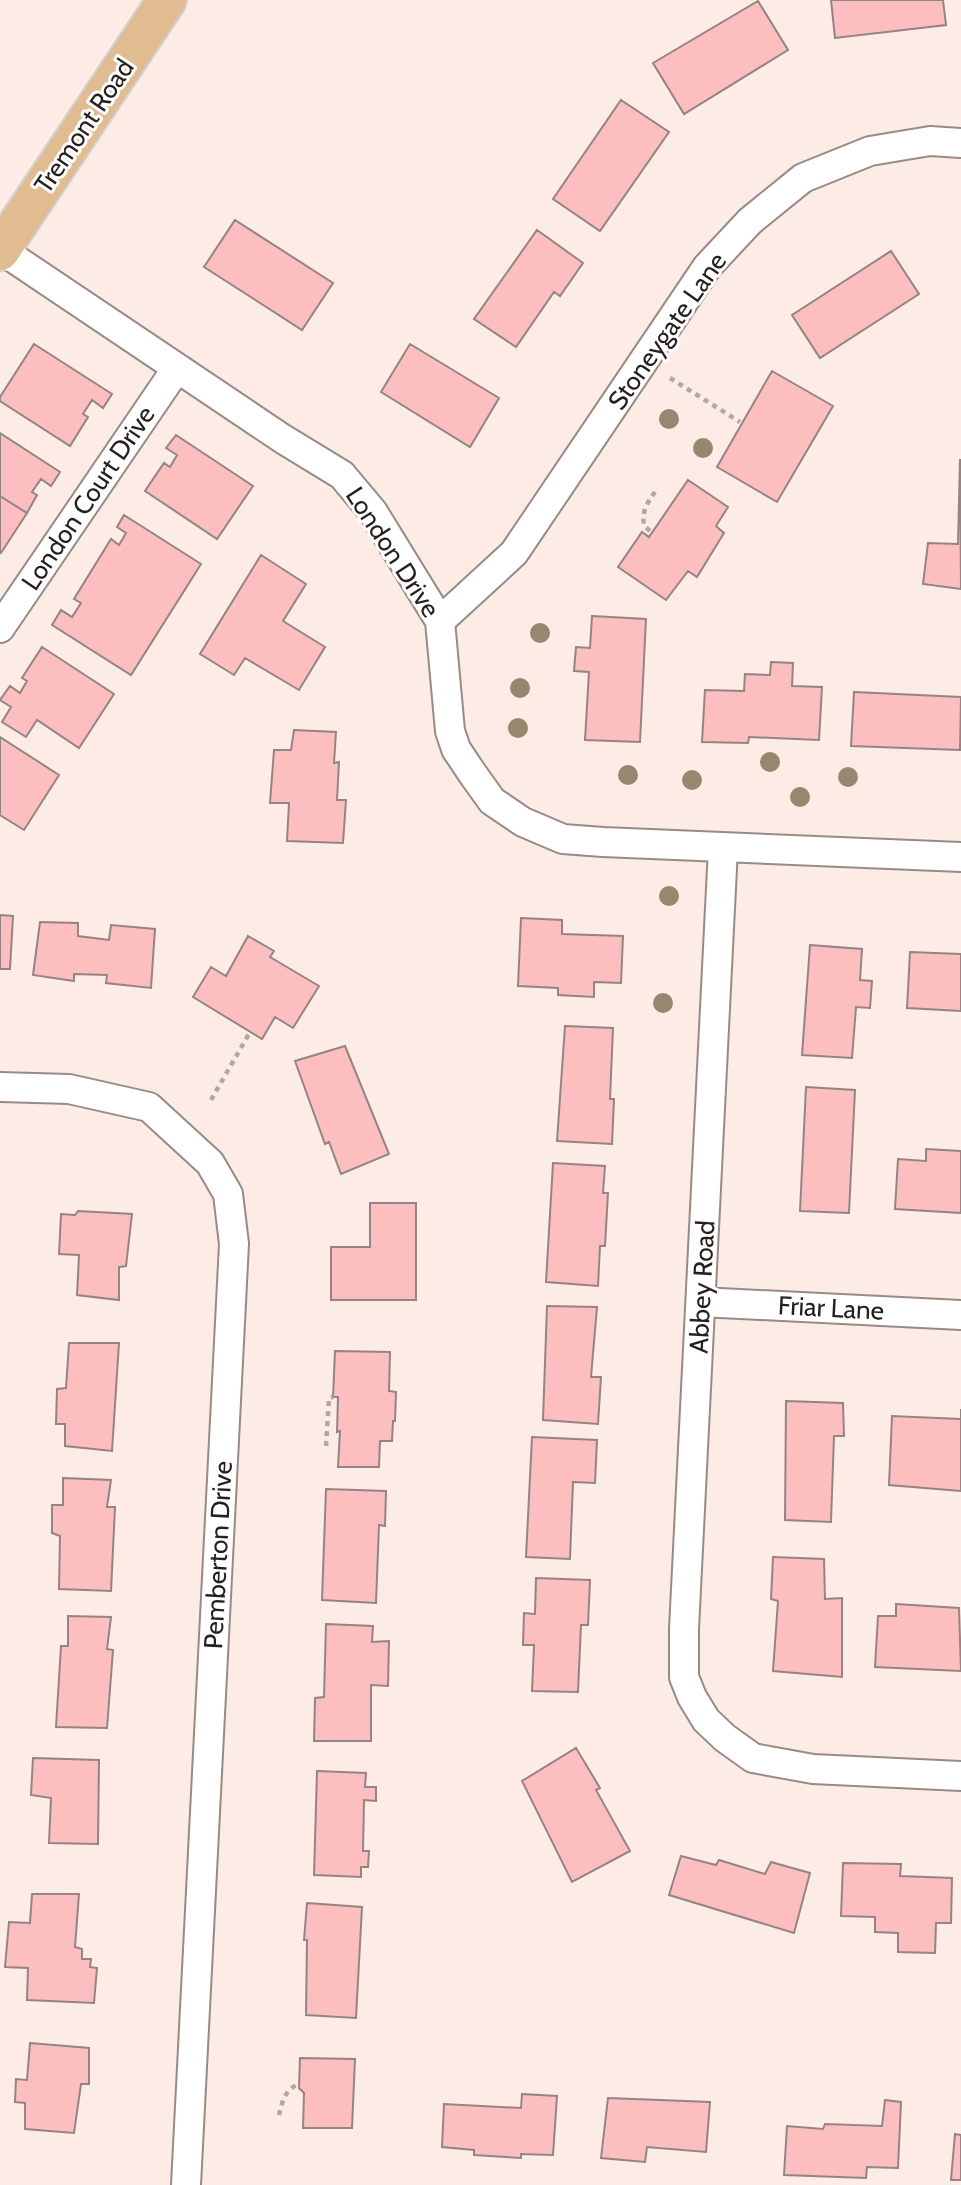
<svg xmlns="http://www.w3.org/2000/svg" width="961" height="2185" viewBox="0 0 961 2185" font-family="Cabin,sans-serif">
<style>
.building{fill:#fdbebf;stroke:#948484;stroke-width:2}
.lines{fill:none;stroke-linecap:round;stroke-linejoin:round}
.street-casing{stroke:#988a84;stroke-width:32}
.primary-casing{stroke:#d3d2d2;stroke-width:42}
.path{stroke:#b3a7a1;stroke-width:4.5;stroke-dasharray:5 5;stroke-linecap:butt}
.street{stroke:#fff;stroke-width:28}
.primary{stroke:#e2bc91;stroke-width:38}
.tree{fill:#96886e}
.labels{text-anchor:middle;stroke-width:6;stroke-linejoin:round;paint-order:stroke}
.street-label{font-size:26px;fill:#251f1d;stroke:#fff}
</style>
<rect width="100%" height="100%" fill="#fcece5"/>
<path class="building" d="M831,0H943L946,25L835,38Z
M758,1L788,50L684,114L653,63Z
M621,100L669,132L600,231L553,199Z
M235,220L333,283L302,330L204,267Z
M537,230L583,263L560,296L554,292L516,347L474,319Z
M891,251L919,294L820,358L792,315Z
M34,344L112,394L103,408L92,400L83,414L88,417L70,446L0,401V397Z
M410,344L499,398L470,447L381,392Z
M772,371L833,406L777,502L717,467Z
M0,433L60,472L51,486L41,479L32,492L37,495L27,513L0,496Z
M176,435L253,486L217,539L145,491L164,463L170,467L177,455L166,448Z
M960,459L961,589L923,584L928,543L958,544Z
M688,480L728,507L716,526L724,533L697,577L688,571L666,600L618,567L642,532L649,537Z
M0,496L27,513L1,553L0,552Z
M124,515L201,564L131,675L52,625L61,610L72,617L81,603L74,599L111,539L119,545L126,533L117,527Z
M261,555L306,584L283,621L325,647L299,690L245,658L234,675L200,654Z
M592,616L646,619L640,742L585,740L589,672L574,671L576,647L590,648Z
M42,647L114,694L79,748L37,720L26,737L2,722L11,707L0,700L10,686L20,693L27,681L22,678Z
M771,662L793,663L792,686L822,687L819,740L749,737L748,743L702,742L705,690L744,691L745,674L770,675Z
M854,692L961,697L960,750L851,746Z
M294,730L336,732L334,763L339,762L337,800H346L343,843L287,841L289,803H270L274,750H291Z
M0,737L59,775L24,830L0,815Z
M0,915L13,916L10,969H0Z
M521,918L562,920V934L623,936L621,983L594,982V997L558,995V988L518,986Z
M40,922L78,923V936L109,940L111,925L155,929L151,988L106,983L107,975L74,974V981L33,975Z
M248,936L274,951L270,957L319,986L293,1028L275,1017L262,1039L193,997L211,967L226,976Z
M810,945L862,949L860,980L872,981L870,1008L856,1007L852,1058L802,1055Z
M910,952L961,954V1011L907,1008Z
M565,1026L613,1028L610,1099H614L612,1144L557,1141Z
M345,1046L389,1154L341,1174L329,1142L325,1144L295,1061Z
M806,1087L855,1090L849,1213L800,1211Z
M926,1149L961,1151V1213L895,1209L898,1159L926,1161Z
M553,1163L605,1166L603,1193H608L605,1246H600L598,1286L546,1282Z
M370,1203H416V1300H331V1247H370Z
M78,1211L132,1214L126,1266L119,1267V1300L77,1295L79,1255L59,1254L61,1214L75,1215Z
M547,1306L597,1307L591,1377H601L598,1424L543,1420Z
M69,1343H119L112,1451L65,1446V1424H56L57,1389L66,1388Z
M335,1351L390,1352L389,1391L396,1392L395,1421H393L392,1441H380L379,1467H338L340,1431L337,1432L338,1397H333Z
M786,1401L843,1403L844,1436H834L831,1522L785,1520Z
M961,1409V1491L889,1485L892,1416L961,1419Z
M532,1437L597,1440L595,1483L573,1482L570,1559L526,1557Z
M63,1478L111,1480L107,1507H115L111,1591L59,1589L60,1536L52,1533V1505H63Z
M326,1489L386,1491L385,1526L379,1525L376,1603L322,1600Z
M773,1557L824,1559L825,1599L842,1598V1677L773,1671L778,1601L771,1599Z
M536,1578L590,1580L588,1625H581L578,1692L532,1691L534,1645H523L524,1613L535,1614Z
M896,1604L959,1608L961,1671L875,1667L878,1616H896Z
M68,1616L111,1617L107,1649L113,1650L107,1728L56,1727L61,1646H68Z
M326,1624L373,1626L372,1642L389,1641L388,1686L371,1685V1741H314L315,1698L324,1697Z
M576,1748L600,1788L596,1790L630,1851L572,1882L522,1781Z
M33,1758L99,1760L98,1844L49,1843L51,1798L31,1795Z
M317,1771L366,1773L365,1787H376V1801L364,1800L363,1851H369L368,1867H361V1877L314,1875Z
M681,1856L716,1865L719,1860L765,1874L771,1862L810,1873L794,1933L669,1895Z
M843,1863L901,1864L900,1876L952,1878L951,1923H936L935,1953L898,1952V1933L875,1932V1917L841,1916Z
M32,1894H79L75,1947L82,1949V1959H91L90,1967L97,1968L94,2003L27,2000L28,1968L5,1967L9,1922L30,1923Z
M307,1903L362,1907L356,2018L306,2015L307,1940H304Z
M30,2043L89,2048V2084H81L74,2133L25,2129V2103L15,2102L16,2079L27,2080Z
M300,2058L355,2059L352,2128H303L304,2093L299,2088Z
M522,2094L557,2096L553,2155L521,2154V2158L474,2155V2150L442,2147L444,2104L521,2108Z
M608,2098L710,2102L706,2152L647,2147L645,2162L601,2158Z
M885,2100L901,2102L898,2168L867,2167L866,2178L784,2175L787,2126L823,2129L825,2124L882,2126Z
M955,2134L961,2135V2180H951Z"/>
<g class="lines">
<g class="street-casing">
<path id="street" d="M0,249L283,439L342,475L373,512L440,621L450,731L456,749L472,773L492,801L523,822L563,839L603,842L961,857
M440,621L514,553L707,267L750,221L803,178L870,151L930,141L961,143
M0,628L177,368
M723,848L684,1629V1677L692,1697L706,1720L725,1738L753,1758L813,1769L961,1776
M0,1087L69,1089L149,1107L210,1163L228,1194L234,1244L186,2185
M701,1302L961,1315"/>
</g>
<g class="primary-casing">
<path id="primary" d="M0,251L167,0"/>
</g>
<path class="path" d="M670,378L740,422
M650,531L644,526C642,512 646,504 655,492
M211,1100L250,1032
M326,1446L329,1398L333,1397
M279,2115C282,2102 285,2089 299,2084"/>
<use href="#street" class="street"/>
<use href="#primary" class="primary"/>
</g>
<g class="tree">
<circle cx="669" cy="419" r="10"/>
<circle cx="703" cy="448" r="10"/>
<circle cx="540" cy="633" r="10"/>
<circle cx="520" cy="688" r="10"/>
<circle cx="518" cy="728" r="10"/>
<circle cx="770" cy="762" r="10"/>
<circle cx="628" cy="775" r="10"/>
<circle cx="848" cy="777" r="10"/>
<circle cx="692" cy="780" r="10"/>
<circle cx="800" cy="797" r="10"/>
<circle cx="669" cy="896" r="10"/>
<circle cx="663" cy="1003" r="10"/>
</g>
<g class="labels">
<g class="street-label">
<text transform="translate(84 126) rotate(-56)" y="9">Tremont Road</text>
<text transform="translate(667 331) rotate(-55)" y="9">Stoneygate Lane</text>
<text transform="translate(88 498) rotate(-56)" y="9">London Court Drive</text>
<text transform="translate(393 552) rotate(57)" y="9">London Drive</text>
<text transform="translate(702 1287) rotate(-87)" y="9">Abbey Road</text>
<text transform="translate(831 1308) rotate(3)" y="9">Friar Lane</text>
<text transform="translate(218 1555) rotate(-87)" y="9">Pemberton Drive</text>
</g>
</g>
</svg>
